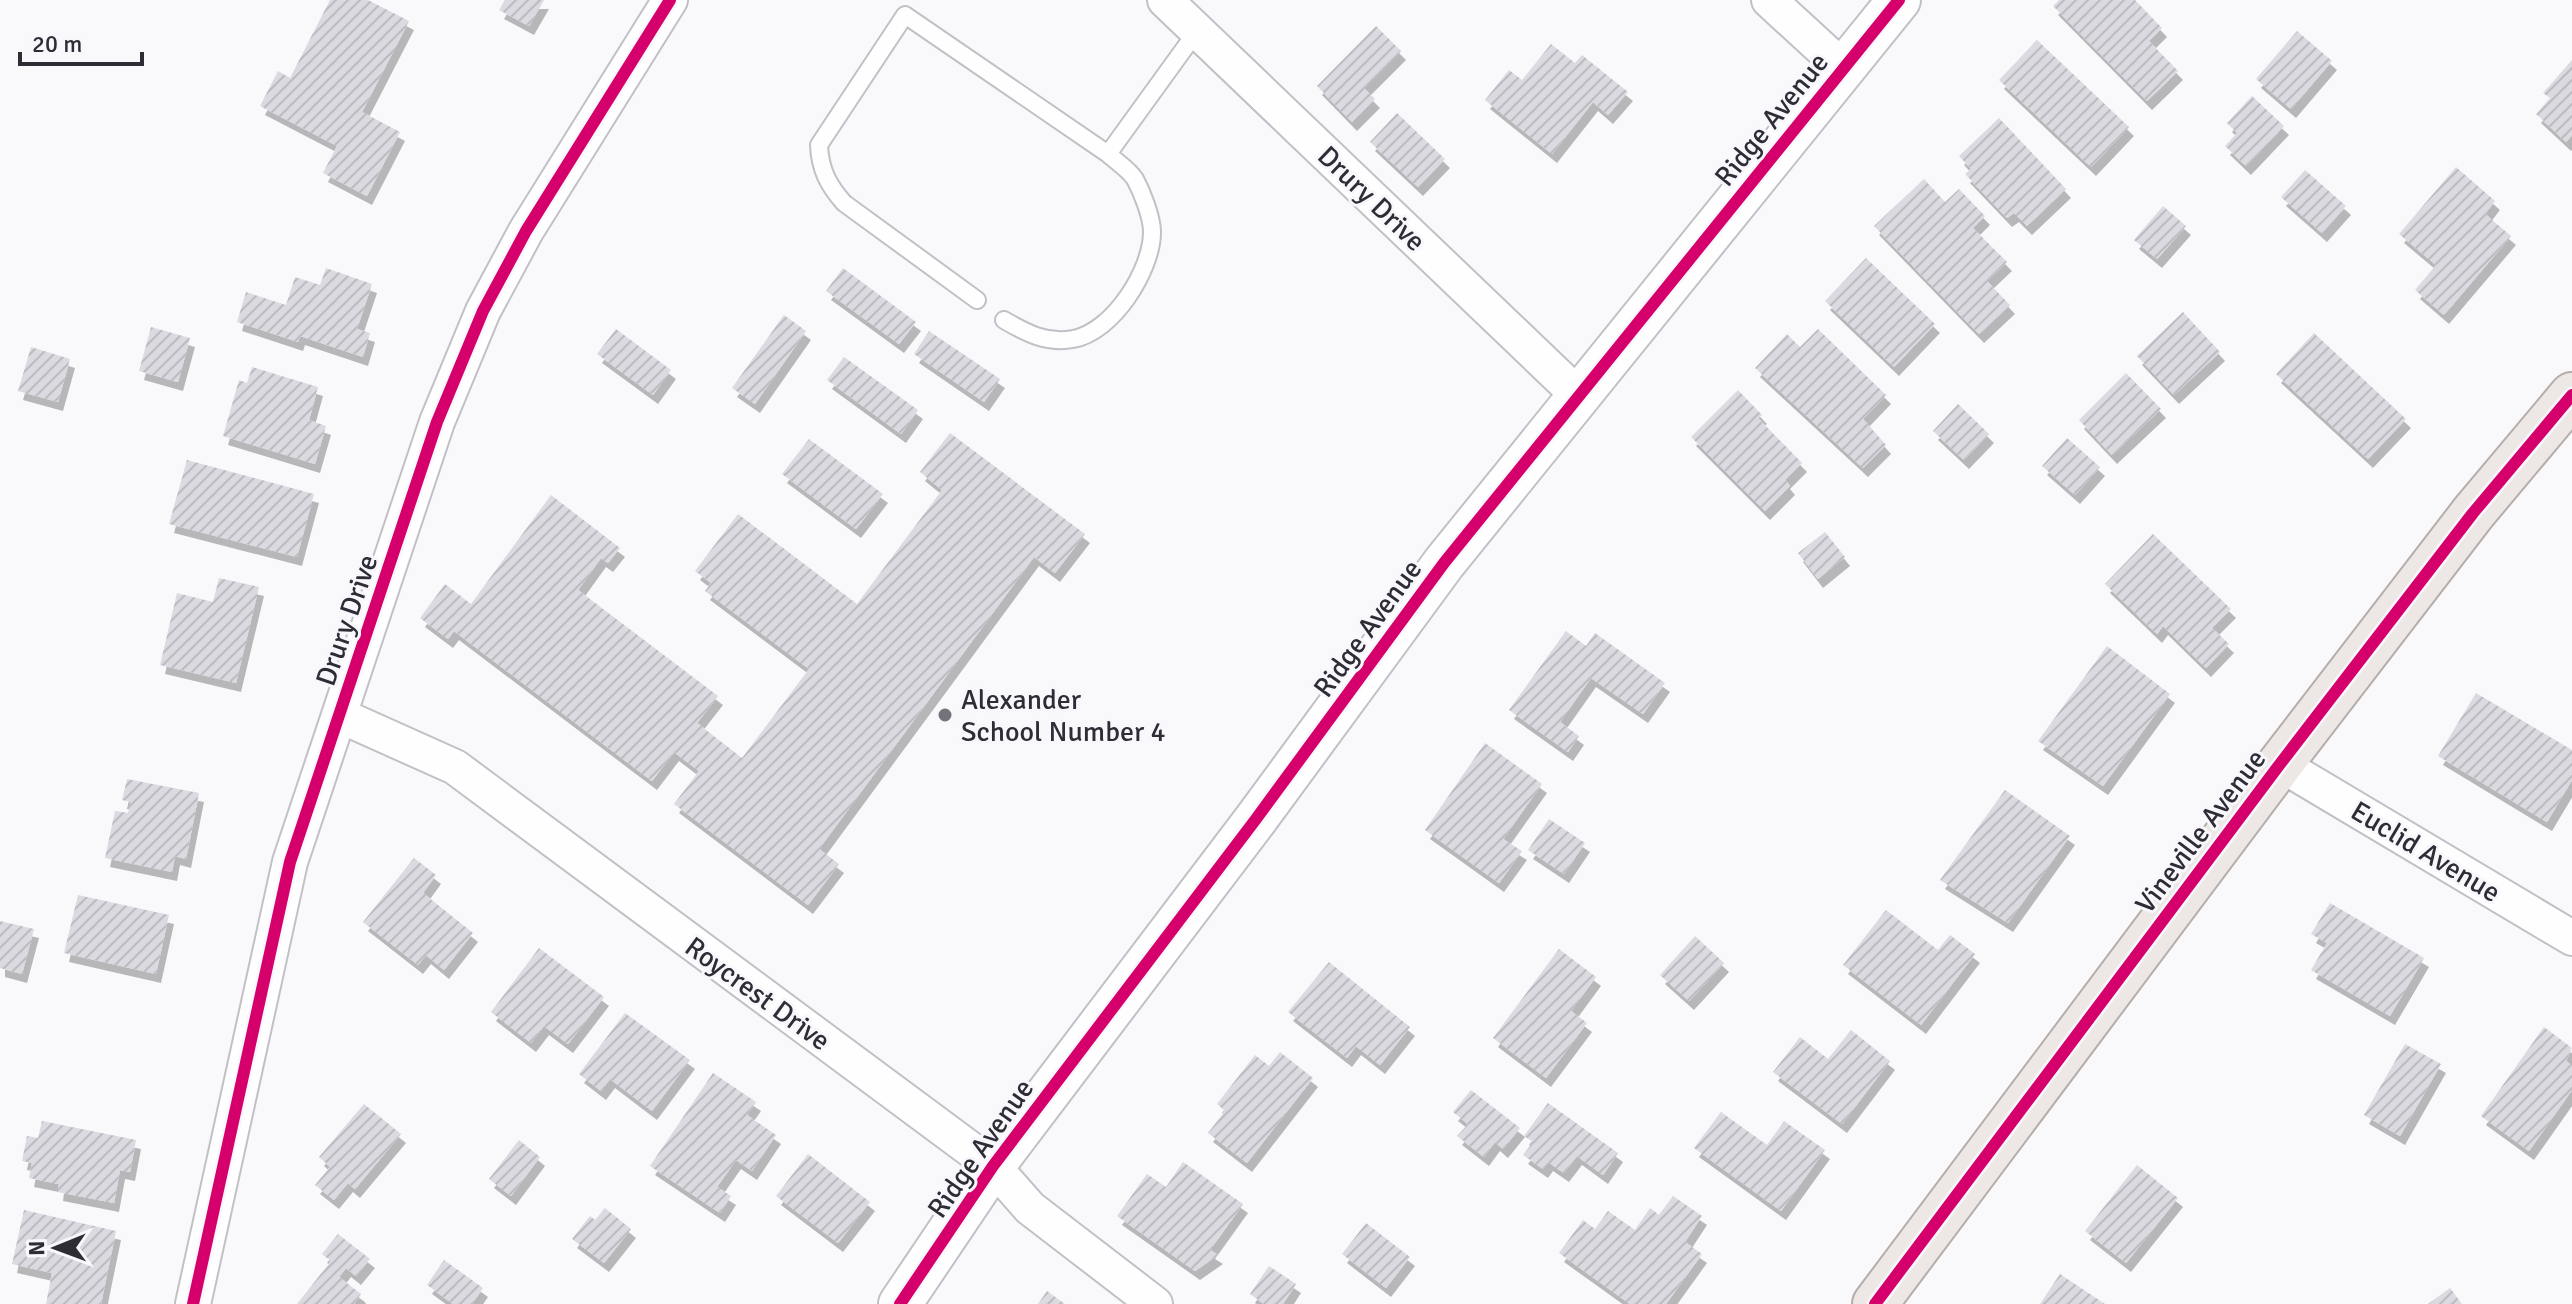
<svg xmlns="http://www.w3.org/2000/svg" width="2572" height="1304" viewBox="0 0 2572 1304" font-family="Signika,sans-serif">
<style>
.building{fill:url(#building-hatch);filter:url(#shadow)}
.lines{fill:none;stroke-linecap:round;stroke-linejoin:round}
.service-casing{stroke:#c2c0c6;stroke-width:20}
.minor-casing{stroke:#c2c0c6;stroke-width:38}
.tertiary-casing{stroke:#c2c0c6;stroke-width:46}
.primary-casing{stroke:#b6adaa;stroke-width:48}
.service{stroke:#fefefe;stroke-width:16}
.minor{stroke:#fefefe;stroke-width:34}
.tertiary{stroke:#fefefe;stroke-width:42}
.primary{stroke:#ede8e5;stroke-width:44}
.cycleway-casing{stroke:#f8f7fc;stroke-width:17}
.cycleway{stroke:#d6006c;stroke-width:12}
.poi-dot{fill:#75737a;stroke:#f8f7fc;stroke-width:3}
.labels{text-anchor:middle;stroke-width:6;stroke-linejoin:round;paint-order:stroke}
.street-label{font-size:28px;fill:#2e2c35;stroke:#f8f7fc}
.poi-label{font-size:28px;fill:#2e2c35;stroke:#f8f7fc;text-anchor:start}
</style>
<defs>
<pattern id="building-hatch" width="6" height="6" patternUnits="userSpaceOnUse" patternTransform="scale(2)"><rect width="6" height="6" fill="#dbdae0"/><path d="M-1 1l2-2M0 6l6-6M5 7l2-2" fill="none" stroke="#bcbbc1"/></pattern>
<filter id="shadow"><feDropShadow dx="5" dy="9" stdDeviation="0" flood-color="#0004"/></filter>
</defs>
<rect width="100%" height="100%" fill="#f9f8fb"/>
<path class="building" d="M330,0H368L409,21L362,112L400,132L367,196L323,173L337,146L260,106L278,71L290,78Z
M505,0H544L529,26L499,10Z
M2059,0H2135L2162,28L2149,41L2178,71L2147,101L2053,6Z
M1376,26L1401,51L1364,88L1375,99L1352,122L1317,86Z
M2297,31L2332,61L2291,109L2256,79Z
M2037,40L2129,127L2091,167L1999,80Z
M1551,44L1575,63L1582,55L1628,92L1608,115L1593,102L1552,154L1485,100L1509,70L1522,80Z
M2572,60V135L2566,142L2536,114L2550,98L2543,93Z
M2252,96L2284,126L2246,166L2225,146L2237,133L2227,123Z
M1397,113L1445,159L1418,187L1370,142Z
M1999,118L2066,189L2027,226L2014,213L2007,218L1965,174L1971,169L1959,156Z
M2456,167L2495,201L2485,214L2511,236L2444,315L2415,290L2436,265L2399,234Z
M2305,170L2346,206L2322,233L2281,197Z
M1924,179L1945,202L1959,189L1985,216L1973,228L2007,262L1987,281L2010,305L1979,334L1874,226Z
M2163,206L2186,226L2157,259L2134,240Z
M1866,258L1935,324L1894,367L1825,301Z
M326,268L372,284L357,329L370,333L363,357L300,336L298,342L237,322L246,292L286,305L295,277L320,285Z
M843,268L916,322L899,344L826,291Z
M2183,312L2220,352L2174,395L2137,356Z
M784,315L806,331L755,404L732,388Z
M151,327L190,338L178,382L139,371Z
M616,329L671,370L653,395L597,354Z
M1818,329L1886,395L1863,419L1886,445L1863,468L1755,368L1787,334L1800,347Z
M929,331L1000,379L984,402L914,354Z
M2314,333L2406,419L2368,459L2276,374Z
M31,347L70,359L58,402L18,391Z
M844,357L918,410L901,434L827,380Z
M252,367L318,387L309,420L326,426L315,464L223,436L239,380L247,383Z
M2126,373L2161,409L2112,455L2079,420Z
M1738,390L1762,415L1758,418L1802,463L1785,480L1790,486L1765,511L1691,437Z
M1958,404L1989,434L1964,460L1933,431Z
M950,433L1085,534L1055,573L1034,557L819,849L839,864L808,905L674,804L699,771L674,752L652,781L454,631L448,639L420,618L445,584L471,604L551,495L620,548L608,563L601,558L578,590L718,696L697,723L742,758L809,669L705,591L711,583L695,571L738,514L857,604L942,490L920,472Z
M2067,438L2100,467L2075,495L2042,466Z
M809,439L883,494L856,529L782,474Z
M187,460L314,494L297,557L169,524Z
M1825,532L1845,557L1818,579L1798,553Z
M2153,534L2231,609L2212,628L2229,644L2206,668L2163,626L2157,634L2105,584Z
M219,578L259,587L236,683L160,665L177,593L213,602Z
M1566,631L1586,646L1595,633L1665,683L1643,714L1591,678L1560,722L1579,736L1568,752L1509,710Z
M2107,646L2170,694L2103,786L2038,741Z
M2476,693L2572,750V780L2547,822L2438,756Z
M1485,743L1542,784L1503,839L1522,851L1499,883L1425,830Z
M127,779L199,793L186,859L175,856L172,872L105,858L115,811L128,813L131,802L122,800Z
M2005,790L2070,836L2008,923L1940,880Z
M1549,819L1585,843L1564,874L1528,850Z
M414,858L436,875L423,893L473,933L444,970L426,955L418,965L363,922Z
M78,895L169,915L156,974L64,953Z
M2330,903L2424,958L2390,1016L2311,970L2327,943L2311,934Z
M1886,910L1938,950L1950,935L1975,954L1921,1025L1843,965Z
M0,921L34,929L22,974L0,968Z
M1695,936L1724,963L1689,1001L1660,975Z
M539,948L604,997L568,1044L544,1026L531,1043L491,1012Z
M1559,949L1596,977L1571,1011L1587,1023L1546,1078L1493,1038Z
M1329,962L1410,1027L1380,1065L1356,1046L1347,1058L1288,1012Z
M625,1013L690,1060L652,1111L610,1079L601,1091L579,1074Z
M2544,1027L2572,1048L2566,1061L2572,1066V1090L2529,1151L2481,1116Z
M1851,1030L1890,1061L1842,1124L1773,1072L1800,1037L1828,1059Z
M2405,1044L2441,1064L2400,1136L2364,1115Z
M1280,1052L1313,1078L1247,1163L1208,1133L1225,1111L1217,1104L1255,1055L1269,1066Z
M713,1073L756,1102L747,1115L776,1135L752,1171L736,1160L717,1187L731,1196L720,1213L650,1166Z
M1471,1090L1520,1128L1503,1149L1495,1142L1484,1157L1457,1136L1468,1124L1453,1112Z
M1548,1103L1618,1153L1603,1175L1577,1156L1564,1173L1548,1162L1543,1169L1523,1155L1533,1142L1524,1136Z
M364,1104L401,1134L355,1189L348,1183L334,1200L315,1185L330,1167L319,1157Z
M1721,1112L1767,1145L1784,1121L1825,1150L1781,1211L1694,1148Z
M42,1121L136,1140L130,1172L120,1170L114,1203L58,1192L59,1184L29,1178L32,1163L22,1161L27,1136L38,1138Z
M519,1140L540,1157L511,1196L489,1179Z
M808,1154L870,1202L838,1243L776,1196Z
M1183,1162L1243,1204L1210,1250L1218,1255L1195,1271L1117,1216L1147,1174L1166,1187Z
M2137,1165L2178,1198L2126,1263L2085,1231Z
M1673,1196L1702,1216L1685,1242L1702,1254L1666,1304H1630L1559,1253L1583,1220L1595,1229L1608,1211L1635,1230L1650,1208L1659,1215Z
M605,1208L631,1229L604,1263L572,1239L590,1216L595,1220Z
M24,1210L116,1231L101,1304H46L52,1273L12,1264Z
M1366,1223L1410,1257L1386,1288L1342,1254Z
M338,1234L370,1259L356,1276L346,1268L339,1277L361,1294L354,1304H297L331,1261L322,1254Z
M444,1260L483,1288L472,1304H453L427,1285Z
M1269,1266L1296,1284L1283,1304H1264L1250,1294Z
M2060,1274L2105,1304H2040Z
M2450,1288L2462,1304H2428Z
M1047,1291L1065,1304H1038Z"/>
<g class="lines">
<g class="service-casing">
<path id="service" d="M977,300L844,203C828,185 820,169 819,145L905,15L1108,154L1197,31
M1004,320C1026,333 1047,344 1073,339C1113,332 1152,270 1152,232C1152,217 1142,192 1135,179C1129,170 1117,162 1108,154"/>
</g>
<g class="minor-casing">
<path id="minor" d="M1165,0L1579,396
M1769,0L1843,68
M339,715L455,767L993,1166L1030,1208L1155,1304
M2280,764L2572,938
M193,1304L290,862L437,422L483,311L526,231L670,0"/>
</g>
<g class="tertiary-casing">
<path id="tertiary" d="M900,1304L993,1166L1256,819L1444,563L1899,0"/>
</g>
<g class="primary-casing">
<path id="primary" d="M1875,1304L2280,764L2473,513L2572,395"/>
</g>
<use href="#service" class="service"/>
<use href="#minor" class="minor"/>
<use href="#tertiary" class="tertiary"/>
<use href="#primary" class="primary"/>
<g class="cycleway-casing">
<path id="cycleway" d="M193,1304L290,862L437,422L483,311L526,231L670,0
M900,1304L993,1166L1256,819L1444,563L1899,0
M1875,1304L2280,764L2473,513L2572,395"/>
</g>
<use href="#cycleway" class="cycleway"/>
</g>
<circle class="poi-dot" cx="945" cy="715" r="8"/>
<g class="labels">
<g class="street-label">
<text transform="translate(1771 119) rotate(-51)" y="10">Ridge Avenue</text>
<text transform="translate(1372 198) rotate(44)" y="10">Drury Drive</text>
<text transform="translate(346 620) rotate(-71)" y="10">Drury Drive</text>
<text transform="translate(1367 628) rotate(-54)" y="10">Ridge Avenue</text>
<text transform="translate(2200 831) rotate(-53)" y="10">Vineville Avenue</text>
<text transform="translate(2426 851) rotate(31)" y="10">Euclid Avenue</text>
<text transform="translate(758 993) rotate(36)" y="10">Roycrest Drive</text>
<text transform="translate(980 1148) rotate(-55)" y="10">Ridge Avenue</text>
</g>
<g class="poi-label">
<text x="961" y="709">Alexander<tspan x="961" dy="32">School Number 4</tspan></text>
</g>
</g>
<g transform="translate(56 1248) rotate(269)" stroke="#f8f7fc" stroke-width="6" paint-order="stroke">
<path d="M0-6L14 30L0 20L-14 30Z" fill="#2e2c35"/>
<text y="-12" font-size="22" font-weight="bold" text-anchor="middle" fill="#2e2c35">N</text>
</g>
<path d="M20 52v12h122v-12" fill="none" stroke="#2e2c35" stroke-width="4"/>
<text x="32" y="52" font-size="24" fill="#2e2c35" stroke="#f8f7fc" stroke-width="6" paint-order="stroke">20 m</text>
</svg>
